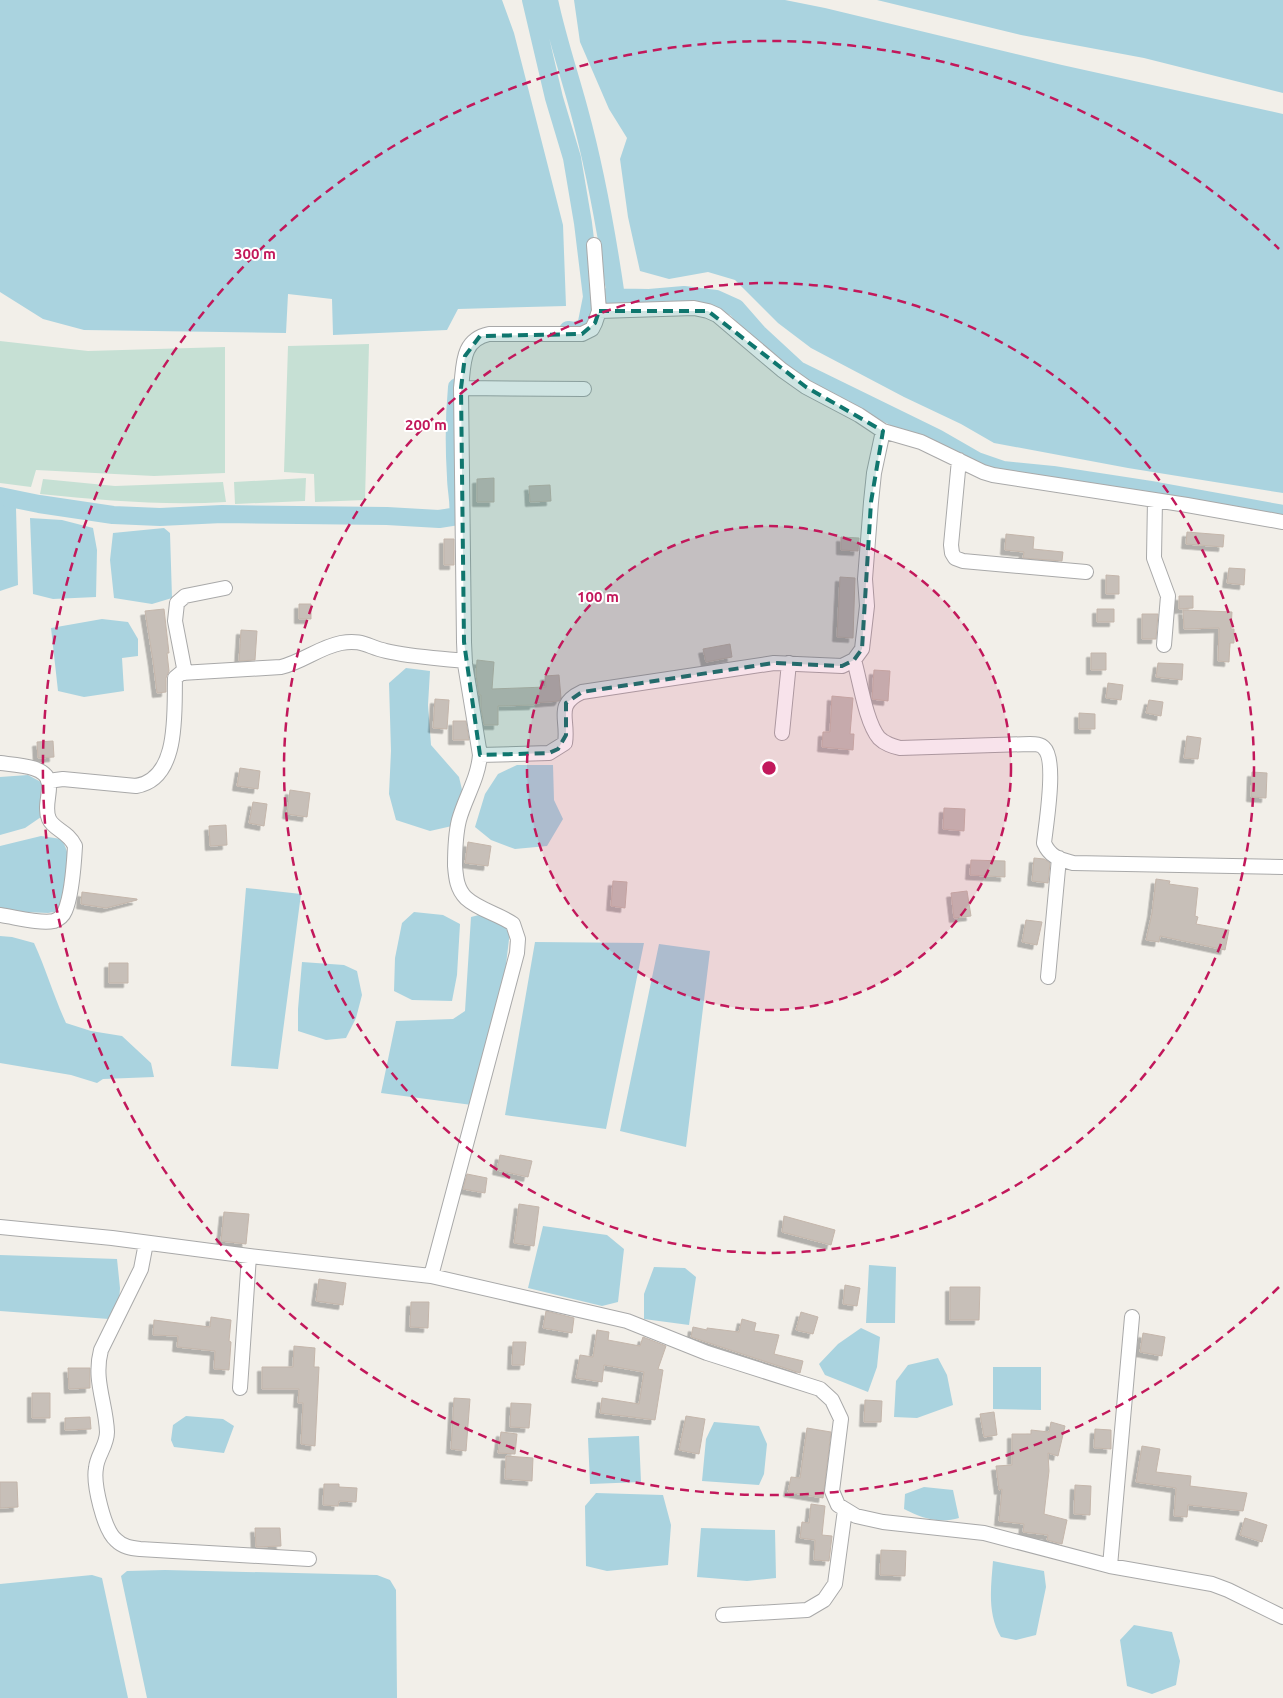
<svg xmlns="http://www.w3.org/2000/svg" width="1283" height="1698" viewBox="0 0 1283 1698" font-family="Ubuntu,sans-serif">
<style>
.wetland{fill:#c6e0d4}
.water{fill:#aad3df}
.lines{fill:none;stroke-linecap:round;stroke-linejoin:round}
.canal{stroke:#aad3df;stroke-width:18}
.building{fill:#c7bfb8;stroke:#c4b6ab;filter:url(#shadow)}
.minor-casing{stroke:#a9a9a9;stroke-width:16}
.minor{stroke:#fff;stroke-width:14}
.marked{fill:#0f766e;fill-opacity:0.2;stroke:#0f766e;stroke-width:4;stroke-dasharray:10 6;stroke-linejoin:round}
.ring{fill:none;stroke:#c2185b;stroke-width:2.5;stroke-dasharray:9 6}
.centre{fill:#c2185b;stroke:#fff;stroke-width:2.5}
.ring-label{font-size:15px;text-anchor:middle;font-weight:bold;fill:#c2185b;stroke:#fff;stroke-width:4;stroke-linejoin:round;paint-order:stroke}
</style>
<defs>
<filter id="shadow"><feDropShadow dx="-4.5" dy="4.5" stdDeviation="0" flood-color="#0004"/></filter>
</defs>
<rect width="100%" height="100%" fill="#f2efe9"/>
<path class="wetland" d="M0,341L88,351L225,347V473L154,476L36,470L31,487L0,483Z
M369,344L365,500L315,502L314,474L284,472L288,346Z
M306,478L305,501L235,504L234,482Z
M43,479L115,486L223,482L226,502C164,506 102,500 40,494Z"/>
<path class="water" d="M0,0H502L514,33L563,225L566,306L458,309L447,330L333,335L332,299L288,294L286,333L84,330L43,319L0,292Z
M574,0H785L825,8L1062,65L1283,114V493L1128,468L994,443L961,424L904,397L811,348L778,323L735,280L708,272L669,279L640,271L628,217L620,159L627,138L609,109L580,42Z
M877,0H1283V93L1144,58L1021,35Z
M0,501L16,508L18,585L0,591Z
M30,518L62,520L93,528L97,550L96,597L53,599L33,594Z
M164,528L170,533L172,598L152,604L114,598L110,560L113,533Z
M102,619L128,622L138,639V656L122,658L124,691L84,697L58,691L51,628Z
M406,668L430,671L428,705L431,745L459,777L464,798L452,826L430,831L396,820L389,794L391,751L389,683Z
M517,765H553L554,800L563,819L547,846L515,849L491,840L475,827L485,794L498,774Z
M28,775L41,782C45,795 44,804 41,817L25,828L0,835V777Z
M41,836L61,839C76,860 65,888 60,911L48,913L0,911V846Z
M246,888L301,894L278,1069L231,1066Z
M414,912L443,915L460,924L457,975L452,1001L412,1000L394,991L395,958L402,923Z
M483,914L506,922L510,931L505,973L472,1105L381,1093L396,1021L453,1019L465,1011L471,917Z
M0,936L12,937L34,943C46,969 54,997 66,1023L91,1031L122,1036L151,1063L154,1077L103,1079L97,1083L71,1075L0,1063Z
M535,942L644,943L606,1129L505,1115Z
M659,944L710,951L686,1147L620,1131Z
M302,962L344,965L357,971L362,995L356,1018L346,1038L326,1040L298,1031V1009Z
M543,1226L607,1235L624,1249L618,1302L602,1306L528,1288Z
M0,1255L117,1259L120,1288L119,1303L109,1319L0,1311Z
M869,1265L896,1267L895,1323H866Z
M654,1267L685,1268L696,1277L689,1325L644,1319V1294Z
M861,1328L880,1337L877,1367L868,1392L825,1375L819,1364L838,1344Z
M938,1358L947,1375L953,1405L917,1418L894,1417L896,1381L908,1365Z
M993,1367H1041V1410L993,1409Z
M186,1416L223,1419L234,1426L224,1453L174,1447L171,1440L173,1425Z
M714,1422L759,1426L767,1444L764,1474L759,1485L702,1481L706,1439Z
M639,1436L641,1482L590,1484L588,1438Z
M924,1487L953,1490L959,1518C940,1524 921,1518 904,1509L905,1494Z
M596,1493L663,1495L671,1525L668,1565L607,1571L586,1566L585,1506Z
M701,1528L775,1530L776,1578L747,1581L697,1577Z
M993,1561L1044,1571L1046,1587L1036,1635L1016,1640L1001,1637C987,1614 991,1587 993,1561Z
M165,1570L377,1575L390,1580L396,1590L397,1698H147L121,1576L127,1571Z
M92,1575L102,1578L128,1698H0V1584Z
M1134,1625L1172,1632L1180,1661L1176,1685L1152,1694L1127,1686L1120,1640Z"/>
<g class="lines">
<path class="canal" d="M531,0L554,98L572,158L583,223L592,297L586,327L574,331L568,330
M549,0C557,38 569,73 579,110C596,172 607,235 616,297
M592,297L649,298L684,295L716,299L736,308L758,333L798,370L937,438L977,461L1003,470L1053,475L1157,491L1283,514
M0,496L39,504L113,515L160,517L222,514L387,516L439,519L458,516C460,503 456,490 456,477C454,446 454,419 457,387"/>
</g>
<path class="building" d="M494,478V502H477V479Z
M550,485L551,501L530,502L529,486Z
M1187,532L1224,535L1223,547L1186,544Z
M1006,534L1034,537L1033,549L1063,552L1062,561L1023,558L1024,552L1005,550Z
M841,537L859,538L858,551L841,550Z
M444,539H454V565H444Z
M1229,568L1245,569L1244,585L1227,583Z
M1106,575L1119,576V594H1106Z
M840,577L855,578L853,638L837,637Z
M1179,596H1193V608L1179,609Z
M299,604H311V619H299Z
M164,609L169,653H167L169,671L166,678V692L157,693L153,661L145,611Z
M1097,609H1114V622H1097Z
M1183,610L1232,612L1231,629H1234V643H1230L1229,662L1218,661L1219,628L1184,629Z
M1142,614H1158L1156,639H1142Z
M241,630L257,631L255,660L239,661Z
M730,644L732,657L706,662L703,649Z
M1091,653H1106V670H1091Z
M477,660L494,662L492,689L546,687L545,676L559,675L561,698L559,701L534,703V705L498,706V725H484L481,708V695H479L476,675Z
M1158,663L1183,664L1182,680L1156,677Z
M874,670L890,671L888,701L872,699Z
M1108,683L1123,685L1121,700L1106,698Z
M832,696L853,698L850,734H854L853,750L822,747L823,732H830Z
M435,699L449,700L447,729L433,728Z
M1149,700L1163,702L1161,716L1146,713Z
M1079,713L1095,714V729H1079Z
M453,721H466L469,740H453Z
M1187,736L1201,738L1198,759L1184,758Z
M53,741L54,757L38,758L37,742Z
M240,768L260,771L258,789L237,786Z
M1252,772L1267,773L1266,798L1251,797Z
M290,790L310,793L307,817L287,814Z
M253,802L267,804L264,826L249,823Z
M944,808L965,809L964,831L943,829Z
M226,825L227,845L210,846L209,826Z
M468,842L491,846L488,866L465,863Z
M1034,858L1044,859L1050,863L1048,883L1032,881Z
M971,860L1005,861V877L970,875Z
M1156,879L1170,881L1169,884L1198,888L1195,916L1198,917L1196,924L1229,930L1225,950L1160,936L1159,942L1146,940L1152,913Z
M613,881L627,882L625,908L611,906Z
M967,891L971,916L954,918L951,893Z
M82,892L137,899V900L106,908L81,904Z
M1026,920L1042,922L1037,945L1022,942Z
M109,963H128V983H109Z
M500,1155L532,1161L528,1177L497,1170Z
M467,1174L487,1178L485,1193L463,1189Z
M519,1204L539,1207L534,1246L514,1243Z
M224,1212L249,1214L246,1244L221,1241Z
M784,1216L835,1230L831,1245L782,1232Z
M319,1279L346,1283L343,1305L316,1301Z
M845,1285L860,1288L857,1306L843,1304Z
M950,1287H980L979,1320H950Z
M411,1302H429L428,1328L410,1327Z
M546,1311L574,1318L572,1333L543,1328Z
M801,1312L818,1317L813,1334L796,1330Z
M211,1317L231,1320L229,1341L231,1342L229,1370L214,1369L215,1351L177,1347L178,1336L153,1335L154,1320L210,1327Z
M742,1319L756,1323L754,1331L779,1335L774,1354L803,1361L800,1373L691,1337L693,1327L707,1330V1328L739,1332Z
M597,1330L609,1332L608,1340L640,1346L643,1337L666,1346L658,1369L663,1370L655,1420L600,1413L602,1398L639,1404L644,1372L604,1365L602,1382L576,1378L580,1355L593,1357Z
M1143,1333L1165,1337L1162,1356L1140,1352Z
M513,1342H526L524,1365H512Z
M294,1346L315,1348L314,1367H319L315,1446L301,1444L303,1403H298L299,1389H262V1367H293Z
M68,1368H90V1388L69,1389Z
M32,1393H50V1418H32Z
M454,1398L470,1399L466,1451L451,1449Z
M865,1400L882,1401L881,1422H864Z
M511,1403L531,1404L529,1428L510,1427Z
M994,1412L997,1435L984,1437L980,1414Z
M686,1416L705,1419L699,1454L679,1450Z
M90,1417L91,1429L65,1430V1418Z
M1051,1422L1065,1426L1058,1456L1048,1453L1049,1471L1044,1514L1067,1520L1062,1544L1047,1540L1048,1535L1023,1532L1024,1524L999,1521L1002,1489L999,1490L996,1466L1012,1465V1434H1031V1430L1049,1432Z
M807,1428L831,1432L823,1498L788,1492L791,1477L800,1478Z
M1095,1429L1111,1430V1449L1094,1448Z
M501,1432L517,1434L515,1454L498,1453Z
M1142,1446L1160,1449L1156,1472L1191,1476L1190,1486L1247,1493L1243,1511L1188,1505L1187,1517L1174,1516L1176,1488L1136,1482Z
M506,1456L533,1458L532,1481L505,1479Z
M0,1482H17L18,1507L0,1508Z
M324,1484H339V1487L357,1488L356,1502L339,1501L338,1506L323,1505Z
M1075,1485L1091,1486L1090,1515L1074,1514Z
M811,1504L825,1506L822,1535L832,1536L829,1561L814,1560L815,1540L800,1538L802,1522L809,1523Z
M1245,1518L1267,1525L1262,1542L1240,1535Z
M255,1528H280L281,1546L256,1547Z
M881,1550L906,1551L905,1576L880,1575Z"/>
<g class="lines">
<g class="minor-casing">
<path id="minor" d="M599,311L694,308L708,311L717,315L782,370L806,387L859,415L883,431L921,442L983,472L993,475L1187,505L1283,522
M461,388L584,389
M959,460L951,545L952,553L955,558L963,561L1086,572
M1155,500L1154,558L1168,596L1164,645
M854,660C860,681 866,723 879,738C885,744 892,746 900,748L1030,744C1035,744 1041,744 1044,748C1057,760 1046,824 1044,843C1050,857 1059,859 1073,863L1283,867
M185,673L175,621L177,603L185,596L225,588
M782,733L789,663
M480,755L549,753L565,743C569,719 554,705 582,692L774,663L842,666L854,660L862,649L867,606L865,579L871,502L874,473L883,431
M0,763C14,765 48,765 49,784C50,795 44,808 49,819C54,830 68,831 75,846C74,864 72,895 65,911C63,916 59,919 54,921C40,924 15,917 0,915
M48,781L63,779L136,786C180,779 174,711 175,678L181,673L281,667C302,662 320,647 341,643C362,639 368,647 386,651C411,657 439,658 465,661
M1048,977L1059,858
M0,1227L112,1238L249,1256L431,1276L627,1321L707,1353L820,1389L832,1400L841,1419L832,1491L838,1505L856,1516L883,1522L984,1533L1110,1566L1212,1584L1228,1590L1283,1617
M146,1243L141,1269L101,1350C93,1380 106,1403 107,1432C107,1446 97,1455 96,1468C93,1484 104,1530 116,1540C123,1547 131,1548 140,1549L309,1559
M431,1276L517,953L518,939L513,924C499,914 479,910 466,898C457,889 456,878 455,866C455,851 455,836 459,820C465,798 478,779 480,755L465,664L464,642L461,388C464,365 461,340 489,334H582L592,329L595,323L599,311L594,245
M240,1388L249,1256
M1110,1566L1132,1317
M723,1615L807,1610L824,1600L835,1584L845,1510"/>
</g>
<use href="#minor" class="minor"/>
</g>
<path class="marked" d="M599,311H708L806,387L883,431L871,502L862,649L854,660L842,666L774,663L582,692L566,703V735L558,749L549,753L480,755L464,642L461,388L465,356L480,336L582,334L595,323Z"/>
<circle cx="769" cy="768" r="242" fill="#c2185b" fill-opacity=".12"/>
<g class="ring">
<circle cx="769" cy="768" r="242"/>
<circle cx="769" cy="768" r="485"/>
<path d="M1279 1287A727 727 0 1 1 1279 249"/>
</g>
<circle cx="769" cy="768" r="8" class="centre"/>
<g class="ring-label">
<text x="255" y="259">300 m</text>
<text x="426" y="430">200 m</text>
<text x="598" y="602">100 m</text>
</g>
</svg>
